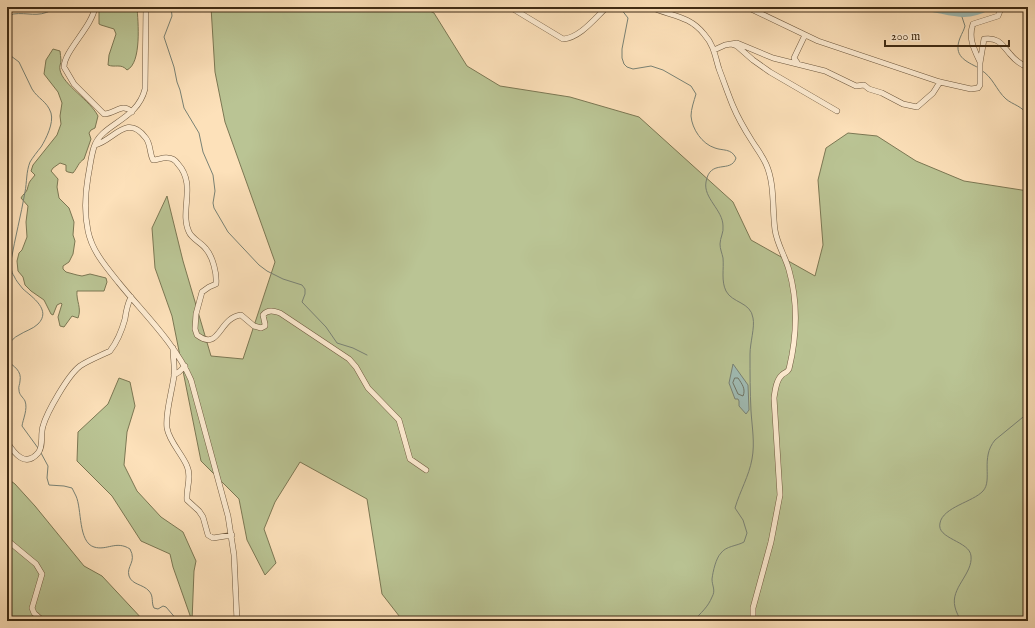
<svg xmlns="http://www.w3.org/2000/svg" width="1035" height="628" viewBox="0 0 1035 628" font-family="'IM FELL English',serif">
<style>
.green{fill:#bac494;stroke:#7c7854}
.water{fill:#a0bcb5;stroke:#798275}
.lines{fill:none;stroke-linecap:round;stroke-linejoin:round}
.shore{stroke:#707464;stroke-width:1}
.stream{stroke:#798275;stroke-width:1}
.river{stroke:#a0bcb5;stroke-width:7}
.minor-casing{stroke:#6e583e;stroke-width:6}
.minor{stroke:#feecd2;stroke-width:5}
</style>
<rect width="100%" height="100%" fill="#fde1ba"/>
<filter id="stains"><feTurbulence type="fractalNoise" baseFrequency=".005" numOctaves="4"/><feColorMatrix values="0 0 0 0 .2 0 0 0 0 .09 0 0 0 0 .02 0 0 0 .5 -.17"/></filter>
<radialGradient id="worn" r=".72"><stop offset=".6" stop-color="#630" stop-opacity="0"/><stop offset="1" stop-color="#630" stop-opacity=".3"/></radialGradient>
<path class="green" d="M99,7H137C138,21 142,63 127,70C121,63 115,68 108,65L109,55L116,34L114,29L101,25L99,24Z
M211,7H422L434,13L467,66L500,86L570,97L639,117L733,202L751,240L815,276L823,245L818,180L826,148L848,133L877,136L916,161L964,181L1028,191V621H403L382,594L367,499L300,462L275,502L264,529L276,563L265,575L247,540L239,499L201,461L172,316L155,268L152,228L167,196L183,261L211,356L243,359L275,262L225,122L215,72Z
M53,49L60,51C60,54 61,57 61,60C61,64 59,66 60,70C63,85 90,100 98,116L95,128L91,130L89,133L91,139L84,159C78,163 78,167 73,173L68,172L66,171V165L60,163L53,168L51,171L58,179L57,187L59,198L69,208L74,222L73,235L75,241L73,254L69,262L63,266V269L66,272L77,275L82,276L90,274L106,278L107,282L104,291H77C76,301 82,308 78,318L72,316L64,327L60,326L58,317L62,304L61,303L57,305L53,315L51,314L44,300L31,291L25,285L23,277L18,271L17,261L19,253L22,250L27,237L26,222L28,206L21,198C23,194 25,194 27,190C30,180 28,184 35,175L31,171L33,165L57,135L61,124L60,116L62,103L58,92L44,74L46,60Z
M119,378L130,382L135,406L127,432L124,465L137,491L161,517L183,532L196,561L194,571L192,621L173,567L170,554L141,541L112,496L77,461L78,432L108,404Z
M7,478L15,484L35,506L84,566L102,576L144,621H7Z"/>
<path class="water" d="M733,364L748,385L749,410L746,414L739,406V401L738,399H735L729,383Z"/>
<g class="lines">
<path class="shore" d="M735,378H738C742,384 746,389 743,396L738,394L733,383Z"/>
<path class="stream" d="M171,7L172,16L164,37L174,67L177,82L180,90L184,108L199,133L203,152L213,175L215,191L213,203L214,208L228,232L259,265L267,271L283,279L302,285L305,289V294L302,302L326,327L337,343L353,348L367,355
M616,7L621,9L628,18L622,49V58L624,64L627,67L633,69L651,66L663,70L691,86L696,94C694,101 691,109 691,116C692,129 702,144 715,148C723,151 731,148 736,158C731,174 710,158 706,182C703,198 723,210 723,226C724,232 720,238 720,244C720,249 722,253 723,258C724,269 721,281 726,291C732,303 751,302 753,318C755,327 750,343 750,354C750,373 750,392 751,411C752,427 755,443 752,459C749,476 740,491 735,508L743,520L747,533L744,542C737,546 726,546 721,553C716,558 713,571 712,579C712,586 716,590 712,597C708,607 701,613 693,621
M961,14L965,26C964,30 962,33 960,38C953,56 965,61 979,68
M7,19L13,14C28,12 37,18 52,10L53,7
M7,53L19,62L32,89C38,99 47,101 51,113C54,123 46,139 41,147C37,152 33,157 30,162C26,172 27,182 25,192C21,215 15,238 11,261C11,266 11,272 14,276C16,281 20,285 23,289C32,297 52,310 38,324C33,329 25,331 19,335C14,337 11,342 7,345
M981,70C993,77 996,90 1006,99C1013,105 1023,106 1028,116
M7,361C14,366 22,371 20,381C20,384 18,387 19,390C19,395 23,397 25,401C28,409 23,419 22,426L38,448
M41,453L48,466L47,478L49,485L64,486L72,488C73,491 75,493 76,496C82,509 78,542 94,547C107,551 116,540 130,549C137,562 126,566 129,576C132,585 143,584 149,591C154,596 151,603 154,608L158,609L163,606L166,607L178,621
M961,621C959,617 956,612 955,607C950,588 973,574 971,556C970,541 936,539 940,523C943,507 973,502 983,491C993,480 980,458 995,440L1028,413"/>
<path class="river" d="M923,7C949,10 963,20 988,7"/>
<g class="minor-casing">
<path id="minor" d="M95,7C92,27 64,51 64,67L74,84L104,114C115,114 122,102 132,112
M146,7L145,89C137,121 102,123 94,147C91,156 90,167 88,177C85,195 84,212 88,231C92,251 106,267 119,283C144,314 175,343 191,380L228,516L234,555L237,621
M510,7L563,39C580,38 595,18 607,7
M651,7C670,16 689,15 704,34C714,45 715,56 719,69C724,82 728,94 733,106C738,118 745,130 752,141C757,149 762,155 766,164C775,184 772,208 775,230C777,244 785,256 789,270C798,302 797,336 789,369C787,373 785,372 782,375C776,380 775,391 774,398L780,495L771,542L753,608V621
M747,7L818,41L940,82L971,89L978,88L980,85V63L984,39C999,37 1002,45 1010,54C1015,60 1021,65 1028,67
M731,44L737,43L773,58L825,71L856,86L864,85L869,89L882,93L903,104L917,107L933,93L940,82
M714,50L725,45L731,44L737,46L753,60L770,72L837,111
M980,62C974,49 968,38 973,24L998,16L1000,11L998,7
M798,64L794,58L805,35
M95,145C113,141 127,113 145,137C151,143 149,152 153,160C158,160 163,157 168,158C172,158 176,161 178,164C197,185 179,211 189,232C192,239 202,243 206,249C213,257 217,274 216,284L209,287L202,292L196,314L195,329L197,335C220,352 218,318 241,315L254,326L261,328L265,326V324L263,315C268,309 274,311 280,313L349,359L356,367L368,388L399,420L410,459L426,470
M173,348C173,358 175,367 174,376C172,392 165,413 167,428C169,441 182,454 187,466C192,477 186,488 187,500L199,511L203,517L208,535L213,538L232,535
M174,375L179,372L185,366
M7,442C14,453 25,468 38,453C44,446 40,435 43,426C47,412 68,375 80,366C89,360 100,356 110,351C117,342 122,330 125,319C126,311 127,305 131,297
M7,540L36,564L42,574L32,608L34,613L43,621"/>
</g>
<use href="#minor" class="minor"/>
</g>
<rect width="1035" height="628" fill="none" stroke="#fde1ba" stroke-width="24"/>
<rect x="8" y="8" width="1019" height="612" fill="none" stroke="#3f2b14" stroke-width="2"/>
<rect x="12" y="12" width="1011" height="604" fill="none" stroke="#3f2b14"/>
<path d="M885 40v6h124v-6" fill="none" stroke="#3f2b14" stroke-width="2"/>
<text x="891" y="40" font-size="12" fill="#3f2b14" stroke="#feecd2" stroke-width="3" paint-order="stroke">200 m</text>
<rect width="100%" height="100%" filter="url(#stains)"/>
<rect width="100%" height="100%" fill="url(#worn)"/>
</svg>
